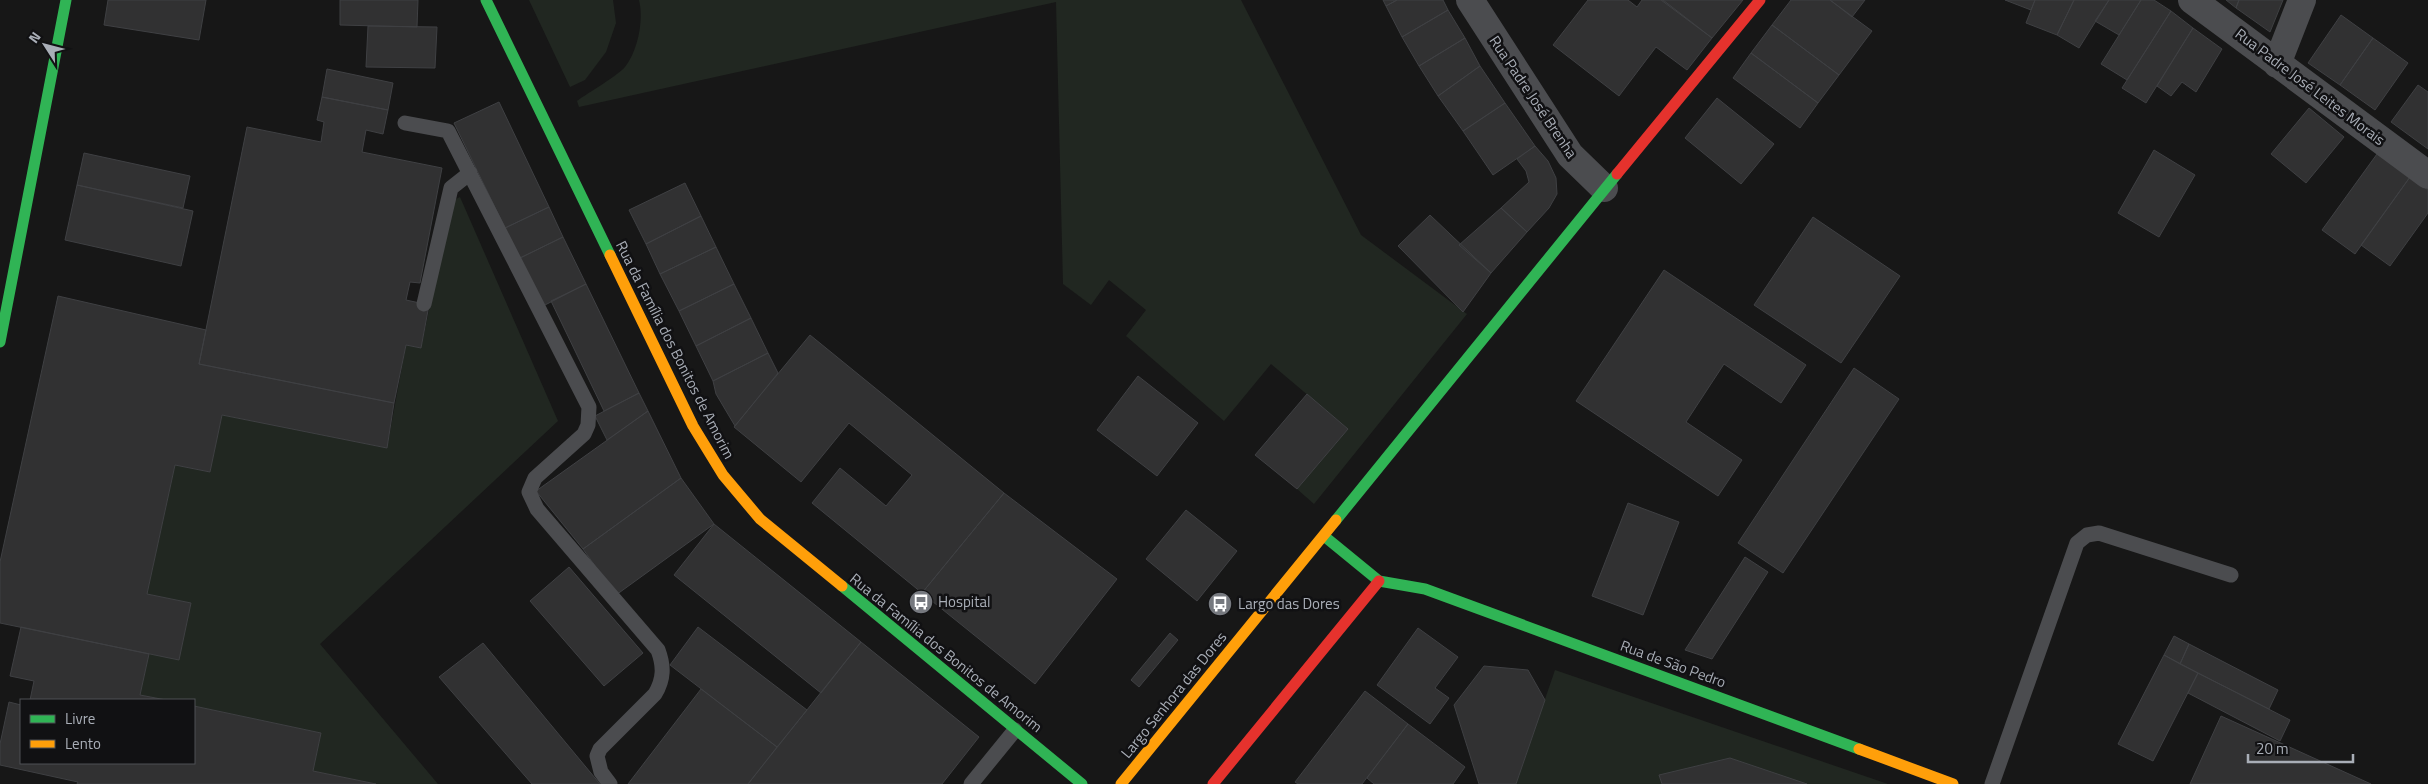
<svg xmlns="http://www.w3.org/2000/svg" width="2428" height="784" viewBox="0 0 2428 784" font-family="'Titillium Web',sans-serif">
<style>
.green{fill:#212721}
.building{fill:#313132;stroke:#3f4043}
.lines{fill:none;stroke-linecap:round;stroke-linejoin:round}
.lane{stroke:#4b4c4f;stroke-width:15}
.street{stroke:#4b4c4f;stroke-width:28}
.fast{stroke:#30b455;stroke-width:11}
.slow{stroke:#ff9f0a;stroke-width:11}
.jam{stroke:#e5322d;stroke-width:11}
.labels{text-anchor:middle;stroke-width:5;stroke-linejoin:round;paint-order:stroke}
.street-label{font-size:15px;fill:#a9aeb7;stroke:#111113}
.poi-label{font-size:15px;fill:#a9aeb7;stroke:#111113;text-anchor:start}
</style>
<rect width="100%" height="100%" fill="#171717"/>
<path class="green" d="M529,0H613L616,23L606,52L585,80L570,87Z
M639,0H1241L1361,235L1467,314L1314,504L1297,489L1348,429L1271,364L1224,421L1126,336L1146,310L1109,280L1091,305L1063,284L1056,2L579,107L577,101C589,92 616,77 625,67C638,50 644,20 639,0Z
M460,197L558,421L320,644L438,784H376L313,771L321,733L194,706V700H166L140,695L149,654L179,659L191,603L147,594L175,465L210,472L222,415L387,448L406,345L421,348L452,201Z
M1555,670L1888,784H1516Z"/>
<path class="building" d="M108,0H206L199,40L104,25Z
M340,0H418L417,27L340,25Z
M1383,0H1397L1386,6Z
M1397,0H1443L1448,10L1402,37L1386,6Z
M1588,0H1628L1637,7L1642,0H1663L1712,38L1687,70L1656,47L1619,96L1553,45Z
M1661,0H1743L1712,38Z
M1791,0H1830L1872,31L1839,75L1772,25Z
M1830,0H1865L1852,17Z
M2005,0H2035L2031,10Z
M2035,0H2074L2057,35L2026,23Z
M2074,0H2109L2079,48L2057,35Z
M2109,0H2141L2119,35L2095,21Z
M2141,0H2154L2171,11L2127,80L2101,64Z
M2226,0H2239L2236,8Z
M2239,0H2283L2270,32L2236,8Z
M1448,10L1465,38L1419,66L1402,37Z
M2171,11L2193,28L2146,103L2122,88Z
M2341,15L2373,38L2340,85L2308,63Z
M1772,25L1839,75L1818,103L1751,53Z
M368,26L437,27L435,68L366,67Z
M2193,28L2222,49L2196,92L2182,82L2171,96L2157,86Z
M1465,38L1480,66L1438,96L1419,66Z
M2373,38L2408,63L2375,110L2340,85Z
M1751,53L1818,103L1800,128L1733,78Z
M1480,66L1505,103L1463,131L1438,96Z
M327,69L393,83L388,110L322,97Z
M2418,85L2428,92V149L2391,122Z
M322,97L388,110L383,134L366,130L362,152L442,168L420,283L410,282L406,300L429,305L421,348L406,345L394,403L199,364L247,127L321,142L324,122L317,120Z
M1717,98L1774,144L1741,184L1685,138Z
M499,102L549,207L505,228L454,123Z
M1505,103L1535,146L1493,175L1463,131Z
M2309,108L2344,137L2306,183L2271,154Z
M1535,146L1548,161L1556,178L1557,194L1549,208L1527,232L1501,208L1529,182L1526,171L1517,159Z
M2154,150L2195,175L2159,237L2118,213Z
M84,153L190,176L183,208L77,185Z
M2377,154L2410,177L2355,254L2322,230Z
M2410,177L2428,190V213L2390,266L2361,245Z
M685,183L701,216L646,244L629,210Z
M77,185L193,211L181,266L65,240Z
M549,207L563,237L520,258L505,228Z
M1501,208L1527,232L1491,273L1459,245Z
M1430,215L1491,273L1463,312L1398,246Z
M701,216L716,247L660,274L646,244Z
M1813,217L1900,276L1841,363L1754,305Z
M563,237L586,284L543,306L520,258Z
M716,247L734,284L679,311L660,274Z
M1664,270L1806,365L1781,403L1724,364L1686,422L1742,460L1718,496L1576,401Z
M586,284L639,393L604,411L551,301Z
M734,284L751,318L696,346L679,311Z
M58,296L206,330L199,364L394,403L387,448L222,415L210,472L175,465L147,594L191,603L179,660L0,623V562Z
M751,318L768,353L713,381L696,346Z
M810,335L1004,493L922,593L812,503L840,468L886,506L912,475L849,423L801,482L734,427Z
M768,353L778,373L735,426L716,394L713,381Z
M1854,368L1899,399L1783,573L1738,543Z
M1138,376L1198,423L1157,476L1097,430Z
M639,393L648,411L607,440L595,416Z
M1307,394L1348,429L1297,489L1255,455Z
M648,411L681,478L583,549L536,491Z
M681,478L714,524L616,595L583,549Z
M1004,493L1117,579L1035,684L922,593Z
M1628,503L1679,522L1643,615L1592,596Z
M1186,510L1237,551L1197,601L1146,559Z
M714,524L861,642L821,693L674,575Z
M1745,557L1768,572L1712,659L1685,650Z
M569,567L643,653L604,686L530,601Z
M21,627L149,654L140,695L166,700H30L34,681L10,676Z
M698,627L807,710L777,747L670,665Z
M1418,628L1458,657L1435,688L1449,698L1430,724L1377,685Z
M1170,633L1178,640L1139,687L1131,680Z
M2174,636L2189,644L2180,664L2164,655Z
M861,642L979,737L942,784H748Z
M483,643L600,784H532L439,677Z
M2189,644L2278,690L2269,709L2180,664Z
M2164,655L2198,673L2153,761L2118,744Z
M1484,666L1528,670L1545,700L1516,784H1479L1454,705Z
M2198,673L2290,720L2280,741L2188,693Z
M701,689L777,747L748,784H628Z
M1365,691L1408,724L1362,784H1298L1295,782Z
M9,702L21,705V763H194V706L321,733L313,771L376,784H77L78,782L0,765V744Z
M2221,716L2371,784H2190Z
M1408,724L1465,767L1453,784H1374L1367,778Z
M1730,758L1807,784H1662L1659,775Z"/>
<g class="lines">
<path class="lane" d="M405,123L448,131L589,407L588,425L584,434L535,478L529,492L537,509L658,650C664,666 664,679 655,694L600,749L597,756L601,772L610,784
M424,304L451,188L470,173
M971,784L1015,730
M1992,784L2077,543L2087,535L2099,533L2231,575"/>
<path class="street" d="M1470,0L1570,155L1604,188
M2192,0L2428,175
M2277,64L2302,0"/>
<path class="fast" d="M486,0L610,255
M0,342L66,0
M1336,520L1617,174
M1324,536L1379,581
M1379,581L1425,589L1859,749
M842,586L1082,784"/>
<path class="slow" d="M610,255L693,426L723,475L760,519L842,586
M1859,749L1953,784
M1121,784L1336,520"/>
<path class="jam" d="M1617,174L1760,0
M1213,784L1379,581"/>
</g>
<defs>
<g id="bus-disc" transform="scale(1.25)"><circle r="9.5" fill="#76797f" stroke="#111113"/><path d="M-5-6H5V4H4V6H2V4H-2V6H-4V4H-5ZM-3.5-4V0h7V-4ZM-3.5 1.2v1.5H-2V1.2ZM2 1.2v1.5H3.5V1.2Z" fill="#fff"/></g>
</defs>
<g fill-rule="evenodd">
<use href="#bus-disc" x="921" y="602"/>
<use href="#bus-disc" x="1220" y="604"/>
</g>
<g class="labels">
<g class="street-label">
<text transform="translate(2310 87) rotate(37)" y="5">Rua Padre José Leites Morais</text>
<text transform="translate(1533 97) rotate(56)" y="5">Rua Padre José Brenha</text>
<text transform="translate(675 350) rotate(63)" y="5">Rua da Família dos Bonitos de Amorim</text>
<text transform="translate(946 653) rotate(39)" y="5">Rua da Família dos Bonitos de Amorim</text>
<text transform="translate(1673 664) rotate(20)" y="5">Rua de São Pedro</text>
<text transform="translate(1174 695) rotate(-51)" y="5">Largo Senhora das Dores</text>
</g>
<g class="poi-label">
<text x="938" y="607">Hospital</text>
<text x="1238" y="609">Largo das Dores</text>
</g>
</g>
<rect x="20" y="699" width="175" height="65" fill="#111113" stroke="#4e5055"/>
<rect x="30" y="715" width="25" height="8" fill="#30b455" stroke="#4e5055"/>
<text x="65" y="724" font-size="15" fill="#a9aeb7">Livre</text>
<rect x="30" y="740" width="25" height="8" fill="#ff9f0a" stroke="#4e5055"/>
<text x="65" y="749" font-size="15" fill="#a9aeb7">Lento</text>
<g transform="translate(45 45) rotate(306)" stroke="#111113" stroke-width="4" paint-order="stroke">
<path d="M0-4L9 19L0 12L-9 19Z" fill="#a9aeb7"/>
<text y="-8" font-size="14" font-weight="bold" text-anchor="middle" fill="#a9aeb7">N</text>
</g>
<path d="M2248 754v8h105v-8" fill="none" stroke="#a9aeb7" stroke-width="2.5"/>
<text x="2256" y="754" font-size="15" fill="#a9aeb7" stroke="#111113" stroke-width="4" paint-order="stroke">20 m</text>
</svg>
